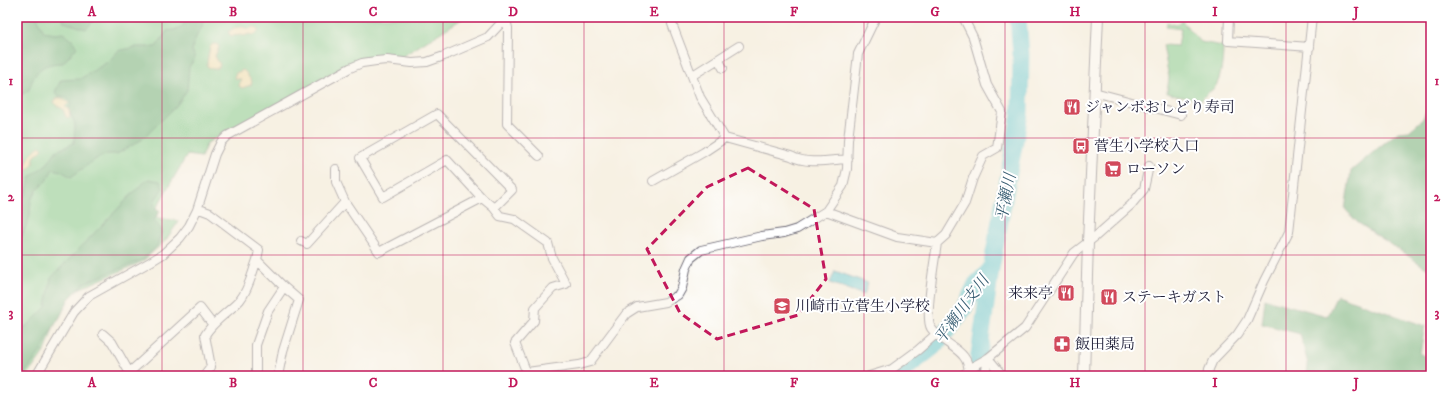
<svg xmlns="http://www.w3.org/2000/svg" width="1448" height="393" viewBox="0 0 1448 393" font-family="'IM FELL DW Pica','Noto Serif JP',serif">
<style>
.green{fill:#79ca8b;stroke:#4e7663}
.forest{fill:#62ae77;stroke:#426859}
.sand{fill:#eeda9e;stroke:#887e6c}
.water{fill:#5cc8d6;stroke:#3f7588}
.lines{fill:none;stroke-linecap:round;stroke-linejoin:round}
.river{stroke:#5cc8d6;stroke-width:17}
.minor-casing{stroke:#6d6a76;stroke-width:10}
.tertiary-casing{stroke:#6d6a76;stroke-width:12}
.minor{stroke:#fff;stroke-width:8}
.tertiary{stroke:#fff;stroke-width:10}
.marked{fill:none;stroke:#c2185b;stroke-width:3;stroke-dasharray:8 5;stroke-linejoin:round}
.grid{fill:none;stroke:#c2185b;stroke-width:1;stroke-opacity:0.55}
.labels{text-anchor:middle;stroke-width:4;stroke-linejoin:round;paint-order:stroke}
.poi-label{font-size:15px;fill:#22223b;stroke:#fff;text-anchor:start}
.water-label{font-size:16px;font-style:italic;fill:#365c71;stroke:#fff}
.neatline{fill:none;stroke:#c2185b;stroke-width:1.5}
.grid-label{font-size:13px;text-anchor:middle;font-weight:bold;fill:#c2185b}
</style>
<rect width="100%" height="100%" fill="#fff"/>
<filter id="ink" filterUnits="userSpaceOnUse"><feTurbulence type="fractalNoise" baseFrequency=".025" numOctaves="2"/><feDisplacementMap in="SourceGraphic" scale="8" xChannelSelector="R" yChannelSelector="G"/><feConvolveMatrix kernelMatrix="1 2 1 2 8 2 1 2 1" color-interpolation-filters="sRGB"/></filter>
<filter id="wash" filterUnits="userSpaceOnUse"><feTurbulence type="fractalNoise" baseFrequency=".012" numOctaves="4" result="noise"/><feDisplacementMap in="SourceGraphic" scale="16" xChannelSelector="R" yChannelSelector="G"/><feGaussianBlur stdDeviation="0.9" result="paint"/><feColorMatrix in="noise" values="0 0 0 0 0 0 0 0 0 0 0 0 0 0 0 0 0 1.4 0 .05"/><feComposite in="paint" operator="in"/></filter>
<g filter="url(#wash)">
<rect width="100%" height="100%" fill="#f7f1e3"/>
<path class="green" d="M17,17H465L400,58L386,56L364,59L350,64L207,143L201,157L187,155L151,217L179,221L165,241L142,262L76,290L60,308L46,349L27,376H17Z
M1182,21L1201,42L1223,46C1223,56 1222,78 1215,87C1211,92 1206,92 1202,100L1167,93L1169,78L1163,45L1178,46L1181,29L1166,27L1167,22C1172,24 1178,25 1182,21Z"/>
<path class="forest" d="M17,17H37L44,32L55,34L63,33L72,40L77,47L63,63C42,63 35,70 29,90L17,97V74H18Z
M62,17H97L86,29L64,22Z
M191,17H199L203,21L202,27L196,37L192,50L195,58L189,67L187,90L177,105L143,139L117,154H108L96,159L71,177L61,171L53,169L46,181L37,190L31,200L30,216L20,241L17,242V206L26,194L31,176L48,163L56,151L74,143L75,123L68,109L71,104C68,97 65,96 58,96L55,92L61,80L80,79L109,61L118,51L136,47H156L167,31L179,29Z
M1431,102V149L1429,156L1431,157V271L1357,222L1345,209L1351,171L1378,148L1398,132L1409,131L1422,120Z
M148,179L160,181L163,188L155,200L154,207L160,211L154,220L162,231L157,246L142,260L84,283L69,299L60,317L49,334L43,348L23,376H17V332L28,325L46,307L51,278L135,191Z
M1337,295L1425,326L1420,354L1431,359V376H1307L1308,364L1300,334L1262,324L1265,299L1327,316Z"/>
<path class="sand" d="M239,27H243L249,29L252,27H256L259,30L256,34L252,35L249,34L244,36L241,35L231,36L228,32L234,28Z
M213,44H217L219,47L215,56L220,65L218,68L212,69L207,66C207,61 209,52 210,47Z
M243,70C247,72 248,78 252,81L251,85L242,88L239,86L241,79H236L234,77L236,73Z
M57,98H62L69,103L65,107L69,110L70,118L66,117L63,109L57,106L54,102Z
M40,146L43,149L34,157C34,163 33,166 28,169L26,167C27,159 33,150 40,146Z"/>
<path class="water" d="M835,271L868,283L864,295L830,283Z"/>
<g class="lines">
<path class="river" d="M892,376L904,370L936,345L964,309L976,284L991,269
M976,376L991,269L1020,114L1021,55L1018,17"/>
</g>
</g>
<g filter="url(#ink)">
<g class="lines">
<g class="minor-casing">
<path id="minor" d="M671,17L672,24L700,97L725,138
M963,17L973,37L987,85L1002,112L997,148L983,156L973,178L965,203L946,235L937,243C935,259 924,317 931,328C943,346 973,350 968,376
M1229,17L1228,41L1310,47
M506,20L508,28L507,124L539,156
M718,59L723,68
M693,75L739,46
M1094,92L1181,115
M336,169V182L345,202L379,252L482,198
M653,181L704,152L725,138L791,156C807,165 830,160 848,159
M494,208L512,190L437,114L360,158L383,197L447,160L482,198L494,208L500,216L514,219L548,243L552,258L566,284L553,288L535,308L534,321L515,343L528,376
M197,210H202L210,213L259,250L257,260L284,287L299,300L283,351L278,376
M826,211L897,237L937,243
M301,241L307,244L345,202
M103,334L112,342L128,370L131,371L200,308L213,325
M988,358L1003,376
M527,372L579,365L590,362L626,314L637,307L666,302L678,295L682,288L686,269L691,258L701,250L762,236L784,233L797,229L826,211L843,186L847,169L848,140L858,54L876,17
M36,376L74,312L89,296L150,262L163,254L180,238L189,226L197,210L215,154L221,142L227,136L350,68L362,63L376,61L387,60L412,63L427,62L444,56L488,37L502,22L511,17
M204,376L211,367L205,335C213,321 229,312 240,300C249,289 252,273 257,260
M256,376V345L268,311L284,287
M869,376L892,369L918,350L935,335
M962,376L972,367L988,358L1025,328L1074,253L1096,236L1131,205L1144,189L1149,166
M985,376L988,358
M1208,376L1209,369L1213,360L1237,335L1247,320L1264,281L1289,232L1312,17"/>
</g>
<g class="tertiary-casing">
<path id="tertiary" d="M1084,376L1088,242L1098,17"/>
</g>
<use href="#minor" class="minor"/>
<use href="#tertiary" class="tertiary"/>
</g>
</g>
<path d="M0 0H1448V393H0ZM748,168L814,209L826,279L798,315L717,339L680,313L647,249L707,187Z" fill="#f7f1e3" fill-opacity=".55" fill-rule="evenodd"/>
<path class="marked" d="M748,168L814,209L826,279L798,315L717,339L680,313L647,249L707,187Z"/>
<path class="grid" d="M162,17V376M303,17V376M443,17V376M584,17V376M724,17V376M864,17V376M1005,17V376M1145,17V376M1286,17V376M17,138H1431M17,255H1431"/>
<defs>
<g id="restaurant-square" transform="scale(0.9)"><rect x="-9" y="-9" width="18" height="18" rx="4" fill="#d1495b" stroke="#fff"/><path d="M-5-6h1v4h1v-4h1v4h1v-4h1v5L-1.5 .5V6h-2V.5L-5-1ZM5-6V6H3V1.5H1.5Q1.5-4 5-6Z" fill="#fff"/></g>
<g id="bus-square" transform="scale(0.9)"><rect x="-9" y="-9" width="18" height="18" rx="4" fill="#d1495b" stroke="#fff"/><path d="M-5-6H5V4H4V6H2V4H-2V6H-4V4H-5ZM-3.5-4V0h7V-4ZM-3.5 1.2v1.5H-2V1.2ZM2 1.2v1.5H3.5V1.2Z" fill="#fff"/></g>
<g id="supermarket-square" transform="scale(0.9)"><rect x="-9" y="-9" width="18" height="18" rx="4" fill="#d1495b" stroke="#fff"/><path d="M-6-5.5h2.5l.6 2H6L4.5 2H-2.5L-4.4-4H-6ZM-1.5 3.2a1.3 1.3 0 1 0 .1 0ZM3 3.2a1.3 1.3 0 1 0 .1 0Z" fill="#fff"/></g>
<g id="school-square" transform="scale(0.9)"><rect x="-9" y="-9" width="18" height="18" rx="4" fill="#d1495b" stroke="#fff"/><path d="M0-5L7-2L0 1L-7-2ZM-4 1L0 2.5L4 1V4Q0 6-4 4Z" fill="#fff"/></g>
<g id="pharmacy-square" transform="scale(0.9)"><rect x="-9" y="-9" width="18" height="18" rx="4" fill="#d1495b" stroke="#fff"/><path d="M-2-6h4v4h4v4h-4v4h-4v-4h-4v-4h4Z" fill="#fff"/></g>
</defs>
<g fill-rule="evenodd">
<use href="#restaurant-square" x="1072" y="107"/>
<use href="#bus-square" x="1081" y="146"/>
<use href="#supermarket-square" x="1113" y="169"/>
<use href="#restaurant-square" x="1066" y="293"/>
<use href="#restaurant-square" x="1109" y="297"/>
<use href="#school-square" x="782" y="306"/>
<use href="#pharmacy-square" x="1062" y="344"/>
</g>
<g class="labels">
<g class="poi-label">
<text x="1085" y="112">ジャンボおしどり寿司</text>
<text x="1094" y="151">菅生小学校入口</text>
<text x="1126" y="174">ローソン</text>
<text x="1053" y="298" text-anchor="end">来来亭</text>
<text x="1122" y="302">ステーキガスト</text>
<text x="795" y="311">川崎市立菅生小学校</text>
<text x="1075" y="349">飯田薬局</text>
</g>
<g class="water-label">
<text transform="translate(1005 197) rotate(-79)" y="6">平瀬川</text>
<text transform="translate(961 309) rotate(-54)" y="6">平瀬川支川</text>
</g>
</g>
<rect width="1448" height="393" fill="none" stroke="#fff" stroke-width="44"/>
<rect x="22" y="22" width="1404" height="349" class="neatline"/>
<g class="grid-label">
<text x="92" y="16">A</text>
<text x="233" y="16">B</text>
<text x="373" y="16">C</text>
<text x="513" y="16">D</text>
<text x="654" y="16">E</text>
<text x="794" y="16">F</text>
<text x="935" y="16">G</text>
<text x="1075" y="16">H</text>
<text x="1215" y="16">I</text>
<text x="1356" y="16">J</text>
<text x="11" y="85">1</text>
<text x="1437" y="85">1</text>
<text x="11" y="201">2</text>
<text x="1437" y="201">2</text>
<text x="11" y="317">3</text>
<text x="1437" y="317">3</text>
<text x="92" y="387">A</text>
<text x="233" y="387">B</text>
<text x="373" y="387">C</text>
<text x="513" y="387">D</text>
<text x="654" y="387">E</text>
<text x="794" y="387">F</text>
<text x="935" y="387">G</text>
<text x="1075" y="387">H</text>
<text x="1215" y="387">I</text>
<text x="1356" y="387">J</text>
</g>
</svg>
